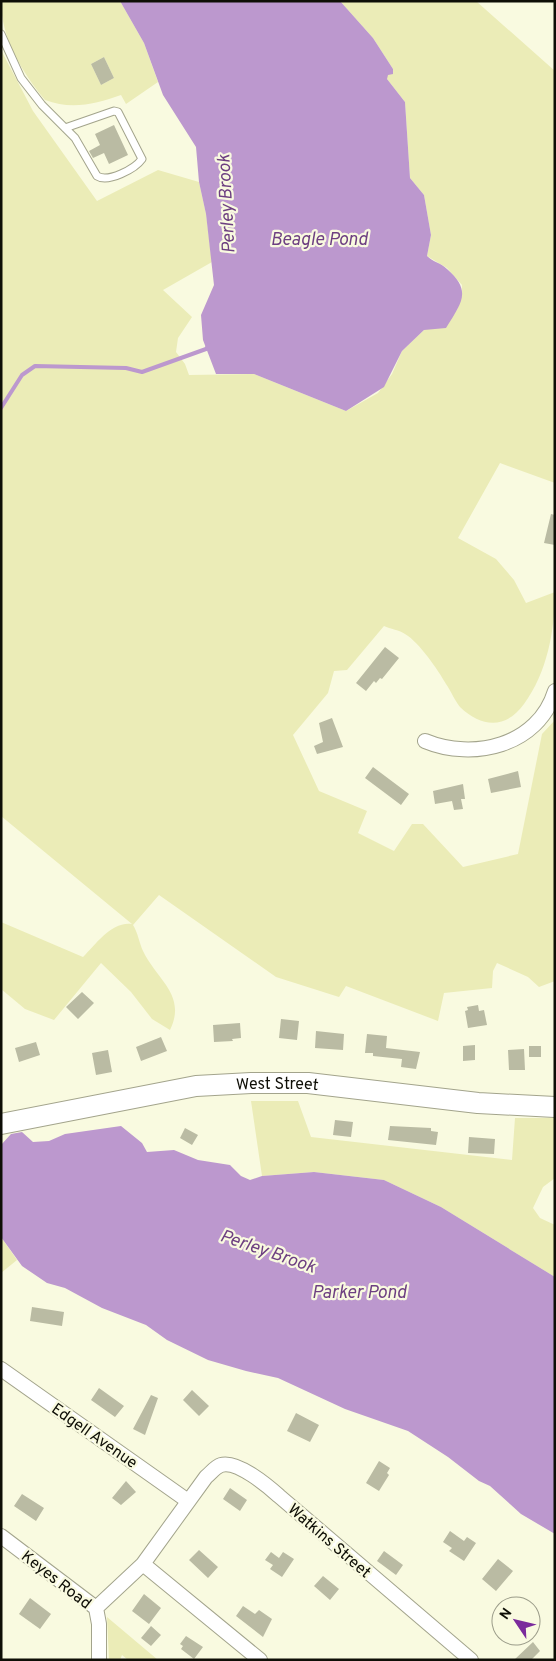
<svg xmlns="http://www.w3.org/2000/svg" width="556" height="1661" font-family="Overpass,sans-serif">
  <rect width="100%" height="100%" fill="#f9fae0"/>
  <!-- green -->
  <path fill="#ebecb7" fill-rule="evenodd" d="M1,1H120L144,43L158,82L126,104L121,95C96,104 71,110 45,100C22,72 1,38 1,1ZM104,57L114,78L101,85L91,64Z
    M340,1H476L555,71V483L500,463L458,538L496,559L514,580L526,603L555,592C555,630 547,673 524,704C506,729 482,728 460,707C455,701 451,691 446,684C438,670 419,642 405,634C400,630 390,629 384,626L347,670L334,671L328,693L293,735L319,791L367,811L358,833L394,851L412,824H423L463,867L518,854L542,734L555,720V981L539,987L528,977L497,963L493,971L492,988L444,993L438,1021L346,986L339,997L276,977L159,895L133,925C138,933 139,942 143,951C157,980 187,995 170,1030L152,1019L131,992L101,963L54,1020L25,1009L1,989V922L83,957C96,944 112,921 132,924L1,816V50L33,111L97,201L158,170L199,182L206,214L212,262L163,290L192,317L178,338L176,352L185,364L189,375L254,374L346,411L378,393L392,374L402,351L424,330L457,310L462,295V285L447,268L427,256L431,235L424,195L410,178L405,102L387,79V75L393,69L373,38Z
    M251,1101H298L311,1137L512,1160L515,1118H555V1178L543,1187L533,1208L540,1218L555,1225V1277L441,1207L384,1180L314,1172L262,1176Z
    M1,1237L17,1260L1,1273Z
    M107,1617L158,1660H128L122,1655L120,1660H109Z"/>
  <!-- water -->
  <path fill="#bc98ce" d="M120,1H340L373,38L393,69V74L388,75L387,79L405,102L410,178L424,195L431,235L427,256C433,262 441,263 447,269C472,291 462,302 446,328L424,330L402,351L384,387L346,411L254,374H216L203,340L201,315L214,285L206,214L199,182L196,147L163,95L144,43Z
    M121,1126L142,1143L147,1152L174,1150L198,1160L230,1165L241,1176L250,1180L262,1176L314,1172L384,1180L441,1207L555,1277V1534L521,1514L490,1486L479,1481L448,1457L408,1431L345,1409L278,1378L246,1371L208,1360L167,1340L146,1325L102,1308L65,1288L47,1283L22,1266L1,1237V1145L11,1134L22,1132L33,1142L49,1141L65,1134Z"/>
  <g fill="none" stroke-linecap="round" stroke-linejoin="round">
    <!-- stream -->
    <path stroke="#bc98ce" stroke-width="4" d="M1,408L22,375L35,366L126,368L142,372L206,349L209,345"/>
  </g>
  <!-- building -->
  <path fill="#babba3" d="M104,57L114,78L101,85L91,64Z
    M114,125L128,155L109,164L104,153L93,158L89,151L100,145L95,134Z
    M551,514L555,515V545L544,543Z
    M385,647L399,658L382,679L380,678L376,683L374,681L366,691L356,683Z
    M332,718L343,747L317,754L314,746L323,742L319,723Z
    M373,767L409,794L401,805L365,778Z
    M518,771L521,787L491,793L488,779Z
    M463,784L465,799H461L463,809L454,810L452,801L435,804L433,791Z
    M82,992L94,1003L78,1019L66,1007Z
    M478,1005L479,1011L484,1010L487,1025L468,1028L465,1011L468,1010L467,1007Z
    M281,1019L299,1021L297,1040L279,1038Z
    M240,1023L241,1038L232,1039L233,1041L214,1042L213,1025Z
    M316,1031L344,1034L343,1050L315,1048Z
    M367,1034L387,1036L386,1048L420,1052L416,1069L401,1067L402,1059L373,1056V1053H365Z
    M161,1037L167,1051L141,1061L136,1047Z
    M36,1042L40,1055L19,1062L15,1048Z
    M475,1045V1060L463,1061V1046Z
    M529,1046H541V1057H529Z
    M524,1049L525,1070H509L508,1050Z
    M108,1050L112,1072L96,1075L92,1053Z
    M335,1120L353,1122L351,1137L333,1135Z
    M390,1126L431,1128V1131L438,1132L436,1145L388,1140Z
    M185,1128L198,1135L192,1145L180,1138Z
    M469,1137L495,1139L494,1154L468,1153Z
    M32,1307L64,1312L62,1326L30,1321Z
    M99,1388L124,1406L115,1417L91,1400Z
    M192,1390L209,1406L199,1416L183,1400Z
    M151,1395L158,1398L145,1435L133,1429Z
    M296,1413L319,1425L310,1442L287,1431Z
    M379,1461L390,1468L387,1473L389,1475L379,1491L366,1483Z
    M126,1481L136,1492L121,1505L112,1498Z
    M230,1488L247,1500L240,1511L223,1499Z
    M22,1494L44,1508L36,1521L14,1506Z
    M450,1531L464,1541L467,1537L476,1543L464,1561L449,1551L452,1548L443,1542Z
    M199,1550L218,1567L208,1578L189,1560Z
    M384,1551L403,1565L396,1575L377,1561Z
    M271,1552L279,1558L283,1552L294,1559L282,1577L270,1569L273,1565L265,1560Z
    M498,1559L513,1571L496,1591L482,1579Z
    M323,1576L339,1589L330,1600L314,1586Z
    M144,1594L161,1608L149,1624L132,1611Z
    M30,1598L51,1614L40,1629L19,1614Z
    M243,1606L255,1614L259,1610L272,1619L263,1637L236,1616Z
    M151,1626L161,1635L151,1646L141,1638Z
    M186,1636L203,1647L194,1659L181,1649L183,1646L180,1644Z
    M533,1642L540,1651L531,1660H514Z"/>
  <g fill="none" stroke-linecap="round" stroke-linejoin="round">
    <!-- lane casing -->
    <g stroke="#a3a48c" stroke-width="9">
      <path id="lane" d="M1,34L21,78L42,105L75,138L97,176C108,183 135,169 142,159L118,112L114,111L65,128"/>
    </g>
    <!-- street casing -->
    <g stroke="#a3a48c" stroke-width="16">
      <path id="street" d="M425,741C473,761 538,746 555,691
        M1,1369L188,1501
        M1,1536L96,1608L99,1624V1660
        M143,1564L260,1660
        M96,1608L143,1564L206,1477C211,1473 215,1467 221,1465C237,1460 268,1486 279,1496L471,1660"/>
    </g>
    <!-- secondary casing -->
    <g stroke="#a3a48c" stroke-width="22">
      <g id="secondary">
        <path id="s1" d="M1,1124L196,1086L251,1083H308L478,1103L555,1107"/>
      </g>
    </g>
    <!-- lane -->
    <use href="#lane" stroke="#fff" stroke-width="7"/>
    <!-- street -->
    <use href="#street" stroke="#fff" stroke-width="14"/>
    <!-- secondary -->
    <use href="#secondary" stroke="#fff" stroke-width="20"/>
  </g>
  <g text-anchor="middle" stroke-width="4.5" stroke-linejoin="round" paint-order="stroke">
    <!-- street labels -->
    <g font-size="16" fill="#0e0e06" stroke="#f9fae0">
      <text dy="6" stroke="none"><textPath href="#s1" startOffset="280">West Street</textPath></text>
      <text transform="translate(95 1435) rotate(35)" y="6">Edgell Avenue</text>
      <text transform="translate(330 1540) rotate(41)" y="6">Watkins Street</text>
      <text transform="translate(57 1579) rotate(38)" y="6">Keyes Road</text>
    </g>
    <!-- water labels -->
    <g font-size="18" font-style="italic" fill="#6d3f81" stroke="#f9fae0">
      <text transform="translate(226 204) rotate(-93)" y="6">Perley Brook</text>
      <text x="319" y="245">Beagle Pond</text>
      <text transform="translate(268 1251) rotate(19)" y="6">Perley Brook</text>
      <text x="359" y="1298">Parker Pond</text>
    </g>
  </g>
  <!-- border -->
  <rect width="556" height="1661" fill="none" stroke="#0e0e06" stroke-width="5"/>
  <!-- north arrow -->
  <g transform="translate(516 1621) rotate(305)"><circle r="24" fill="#f9fae0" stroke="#9b9c89"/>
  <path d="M0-4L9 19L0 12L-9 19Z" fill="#7b2b9c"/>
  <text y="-8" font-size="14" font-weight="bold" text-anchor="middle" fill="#0e0e06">N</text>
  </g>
</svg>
